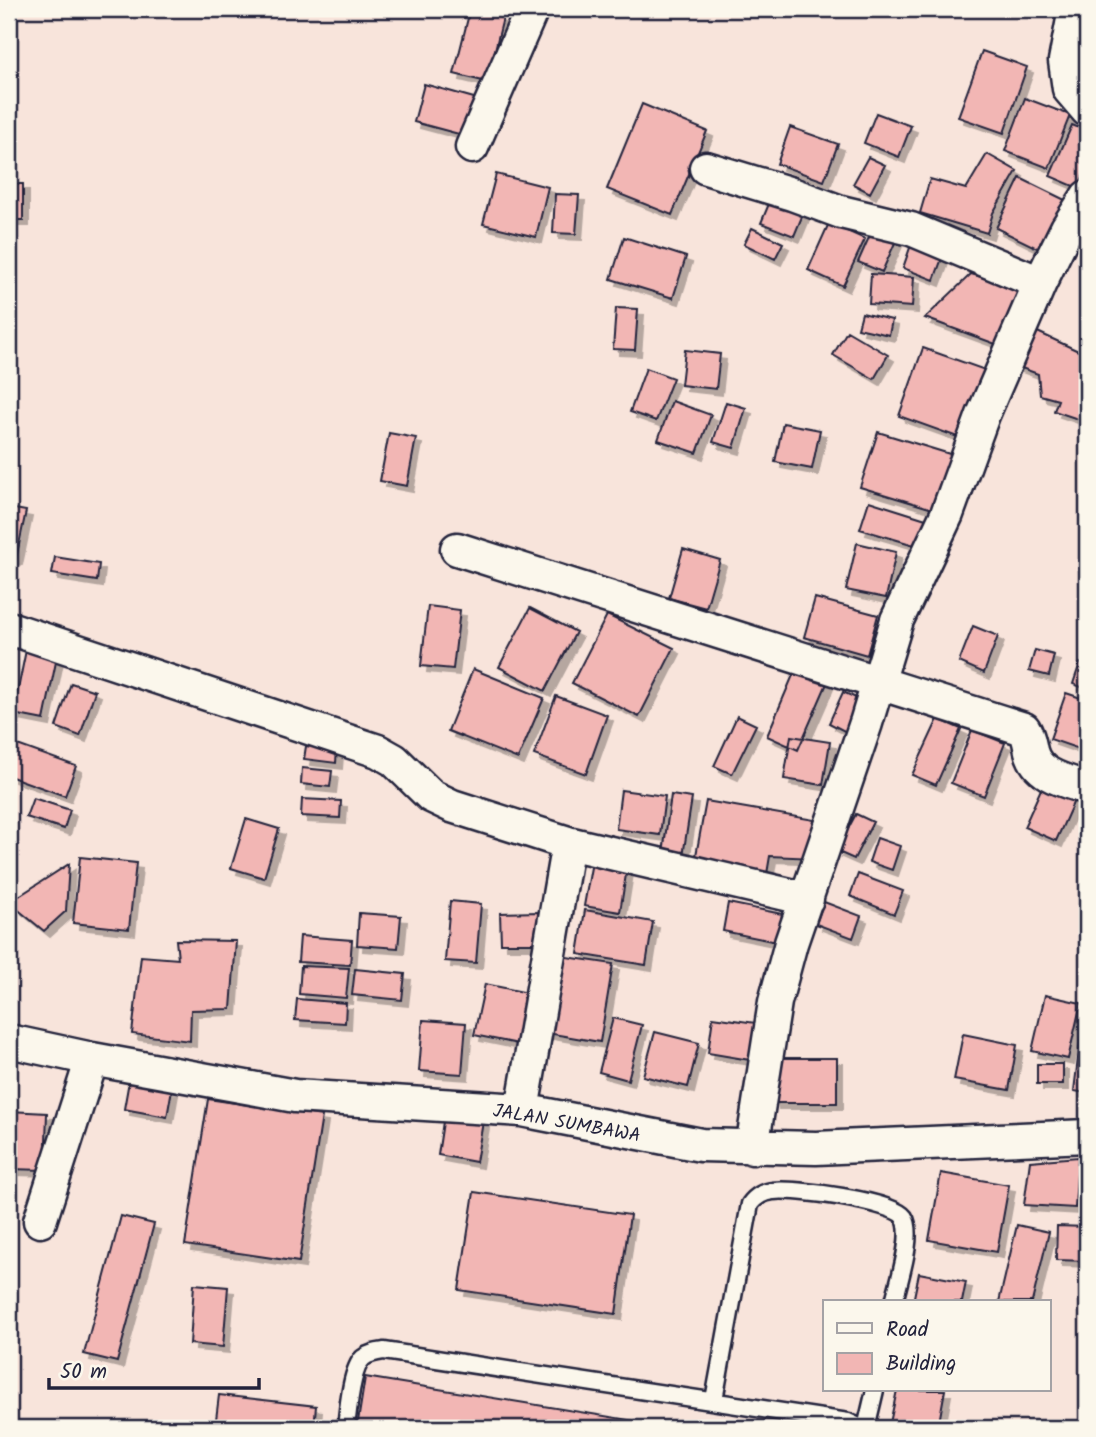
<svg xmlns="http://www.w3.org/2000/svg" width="1096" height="1437" font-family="Kalam,sans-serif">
  <defs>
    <filter id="shadow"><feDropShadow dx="6" dy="6" stdDeviation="0" flood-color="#0004"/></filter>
  </defs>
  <rect width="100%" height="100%" fill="#f8e4db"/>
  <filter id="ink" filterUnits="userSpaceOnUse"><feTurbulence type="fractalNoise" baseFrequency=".0143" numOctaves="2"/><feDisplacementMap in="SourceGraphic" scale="14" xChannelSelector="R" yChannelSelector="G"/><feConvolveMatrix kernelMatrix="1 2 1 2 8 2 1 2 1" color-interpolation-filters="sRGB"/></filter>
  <g filter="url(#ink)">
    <!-- building -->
    <path fill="#f2b6b4" stroke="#22223b" stroke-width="2" filter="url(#shadow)" d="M470,10L503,18L487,82L454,74Z
      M982,51L1027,67L1004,133L958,117Z
      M424,84L481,100L470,137L414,122Z
      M1025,98L1070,115L1049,168L1005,151Z
      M642,104L707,131L672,215L607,189Z
      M876,113L911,126L899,157L864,143Z
      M1072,125L1087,131V167L1078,188L1050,176Z
      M790,127L838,144L824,181L777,164Z
      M987,154L1017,171L993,213L987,233L920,213L930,179L966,189Z
      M868,157L885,165L870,193L853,184Z
      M496,174L548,187L536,237L483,224Z
      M1020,178L1065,200L1041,250L996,228Z
      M9,184H23V220H9Z
      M555,194L579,195L576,234L553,233Z
      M773,194L806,207L794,236L761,223Z
      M829,223L865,239L843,286L808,270Z
      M874,226L898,236L882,272L858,262Z
      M752,228L783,243L775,259L744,244Z
      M624,237L686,257L673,298L611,279Z
      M913,239L945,250L934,280L903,268Z
      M871,274L914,277L912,307L869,304Z
      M971,274L1023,289L1001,346L925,318Z
      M616,308L638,309L635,350L613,349Z
      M862,313L892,320L889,335L858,328Z
      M1031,329L1087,355V422L1054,411L1058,400L1040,395L1038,374L1013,365Z
      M847,331L888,355L874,379L833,355Z
      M923,348L988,371L963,439L899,416Z
      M685,350L720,354L716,389L681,385Z
      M646,368L673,378L656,421L630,412Z
      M672,401L711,415L697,453L658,440Z
      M726,402L746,408L734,448L713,442Z
      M783,423L820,430L812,469L775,462Z
      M878,432L953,455L936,510L860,487Z
      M389,433L416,438L407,486L380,481Z
      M869,501L929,520L921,547L860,529Z
      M9,508L26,511L16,559L9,558Z
      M857,543L896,552L886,598L846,590Z
      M683,549L720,560L706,608L669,598Z
      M55,557L99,564L97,581L52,574Z
      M815,598L878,615L867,655L804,637Z
      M428,606L460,610L453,669L421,666Z
      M530,608L576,632L545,691L499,667Z
      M607,615L674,648L639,717L572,683Z
      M973,626L998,636L984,673L959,662Z
      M26,650L57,657L44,720L13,714Z
      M1035,650L1054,655L1049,676L1029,671Z
      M1080,663L1087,666V689L1073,684Z
      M796,668L828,681L798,750L767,736Z
      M473,669L544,698L518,759L448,731Z
      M71,683L95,691L80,736L56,727Z
      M843,692L867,703L852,735L829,723Z
      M1066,693L1087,700V735L1082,750L1050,739Z
      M556,696L607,715L586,774L534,755Z
      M737,716L756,725L732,774L714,766Z
      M938,719L961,729L936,785L912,775Z
      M972,730L1005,743L984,796L951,783Z
      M791,736L830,742L823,785L784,779Z
      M9,742L76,766L65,796L9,776Z
      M306,746L337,750L336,763L304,759Z
      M302,768L332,771L330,787L301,784Z
      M1045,780L1077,794L1056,841L1024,827Z
      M621,790L665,796L660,835L616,829Z
      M671,795L692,798L683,856L663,853Z
      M33,798L70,810L64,829L26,817Z
      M302,799L341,801L340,818L301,816Z
      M706,801L820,821L815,858L770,856L767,874L695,861Z
      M856,814L873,822L854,859L836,851Z
      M246,819L279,829L264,878L231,868Z
      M877,838L900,846L892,870L869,862Z
      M593,856L628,862L620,912L584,906Z
      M80,857L136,863L129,929L73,923Z
      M69,864L66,911L44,931L16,908V898Z
      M858,874L903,891L894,914L850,896Z
      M450,901L481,904L476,963L445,961Z
      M824,902L861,916L853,938L816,924Z
      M728,903L782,914L777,942L723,931Z
      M585,910L653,922L646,965L578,954Z
      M539,912V943H501L500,913Z
      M359,913L401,916L398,948L357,945Z
      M300,936L352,940L350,965L298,962Z
      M176,940L236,941L231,1009L191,1010L190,1041L132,1034L141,956L178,959Z
      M560,956L613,964L600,1042L547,1033Z
      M301,966L349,968L346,998L299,994Z
      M355,969L405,974L402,1000L352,995Z
      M485,984L538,995L528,1046L474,1035Z
      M1045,995L1081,1003L1068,1059L1032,1051Z
      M297,999L346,1003L345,1023L295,1020Z
      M1084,1010H1087V1093L1074,1091Z
      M713,1017L756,1023L750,1060L708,1053Z
      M613,1018L642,1025L628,1080L599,1072Z
      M423,1020L466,1023L462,1074L419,1071Z
      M655,1032L699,1043L688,1087L643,1076Z
      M963,1034L1017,1045L1009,1090L954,1080Z
      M773,1058H837V1103H773Z
      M1037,1064H1063V1084H1037Z
      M129,1081L172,1089L167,1117L124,1109Z
      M208,1099L322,1116L299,1262L185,1245Z
      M9,1111L47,1113L45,1170L9,1169Z
      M444,1115L483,1122L476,1162L438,1155Z
      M1078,1157L1075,1208L1024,1205L1030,1161Z
      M941,1173L1009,1185L997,1252L929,1240Z
      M474,1192L630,1215L616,1314L459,1290Z
      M121,1216L154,1224L117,1362L84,1354Z
      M1017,1225L1049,1232L1032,1302H999Z
      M1057,1226L1087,1227V1261L1056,1260Z
      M919,1273L966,1282L962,1302H913Z
      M194,1284L228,1287L223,1347L190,1344Z
      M365,1377L635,1421L634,1428H357Z
      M897,1390H945L938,1428H889Z
      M219,1395L316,1406L314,1428H215Z"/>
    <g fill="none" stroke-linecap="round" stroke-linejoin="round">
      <!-- service casing -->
      <g stroke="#22223b" stroke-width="21">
        <path id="service" d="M714,1400L750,1204C756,1196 763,1192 773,1191C793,1188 893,1201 904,1217C915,1234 898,1283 894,1302
          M346,1428C348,1411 351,1369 363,1358C369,1353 377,1352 384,1351L848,1422L861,1428
          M866,1428L875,1390"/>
      </g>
      <!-- minor casing -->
      <g stroke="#22223b" stroke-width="37">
        <path id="minor" d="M1075,9L1065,61L1069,89L1087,110
          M472,147L532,9
          M706,168L792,194L841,212L911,229L1040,283
          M457,549L1024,729C1029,737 1029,742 1031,751C1037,776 1066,781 1087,788
          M9,628L378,751L394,760L431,796L452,806L568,843L807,899
          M9,1041L92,1059L295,1096L522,1110L701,1145L816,1148L1087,1136
          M522,1110L568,843
          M752,1148L775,1002L791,943L866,723L897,620L947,514L983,415L1040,283L1067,228L1087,197
          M40,1221L92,1059"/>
      </g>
      <!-- service -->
      <use href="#service" stroke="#fbf7ec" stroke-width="16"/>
      <!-- minor -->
      <use href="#minor" stroke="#fbf7ec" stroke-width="32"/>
    </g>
  </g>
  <g text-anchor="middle" stroke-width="7" stroke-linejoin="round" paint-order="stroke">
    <!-- street labels -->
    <g font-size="19" fill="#22223b" stroke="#fbf7ec">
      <text transform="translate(567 1122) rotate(10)" y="7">JALAN SUMBAWA</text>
    </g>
  </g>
  <!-- margin -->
  <rect width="1096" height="1437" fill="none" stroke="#fbf7ec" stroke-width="35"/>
  <rect x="18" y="18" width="1061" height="1402" fill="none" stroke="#22223b" stroke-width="2.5" filter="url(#ink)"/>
  <!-- legend -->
  <rect x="823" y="1300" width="228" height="91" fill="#fbf7ec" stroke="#a4a2a5" stroke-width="2"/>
  <rect x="837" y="1323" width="35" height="10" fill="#fbf7ec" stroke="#a4a2a5" stroke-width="2"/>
  <text x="886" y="1336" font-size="21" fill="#22223b">Road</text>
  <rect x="837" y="1353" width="35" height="21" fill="#f2b6b4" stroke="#a4a2a5" stroke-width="2"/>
  <text x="886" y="1370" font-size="21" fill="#22223b">Building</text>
  <!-- scale -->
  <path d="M49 1378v10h210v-10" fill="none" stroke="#22223b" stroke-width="3.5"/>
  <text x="60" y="1378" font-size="21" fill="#22223b" stroke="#fbf7ec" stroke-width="5" paint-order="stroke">50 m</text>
</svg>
